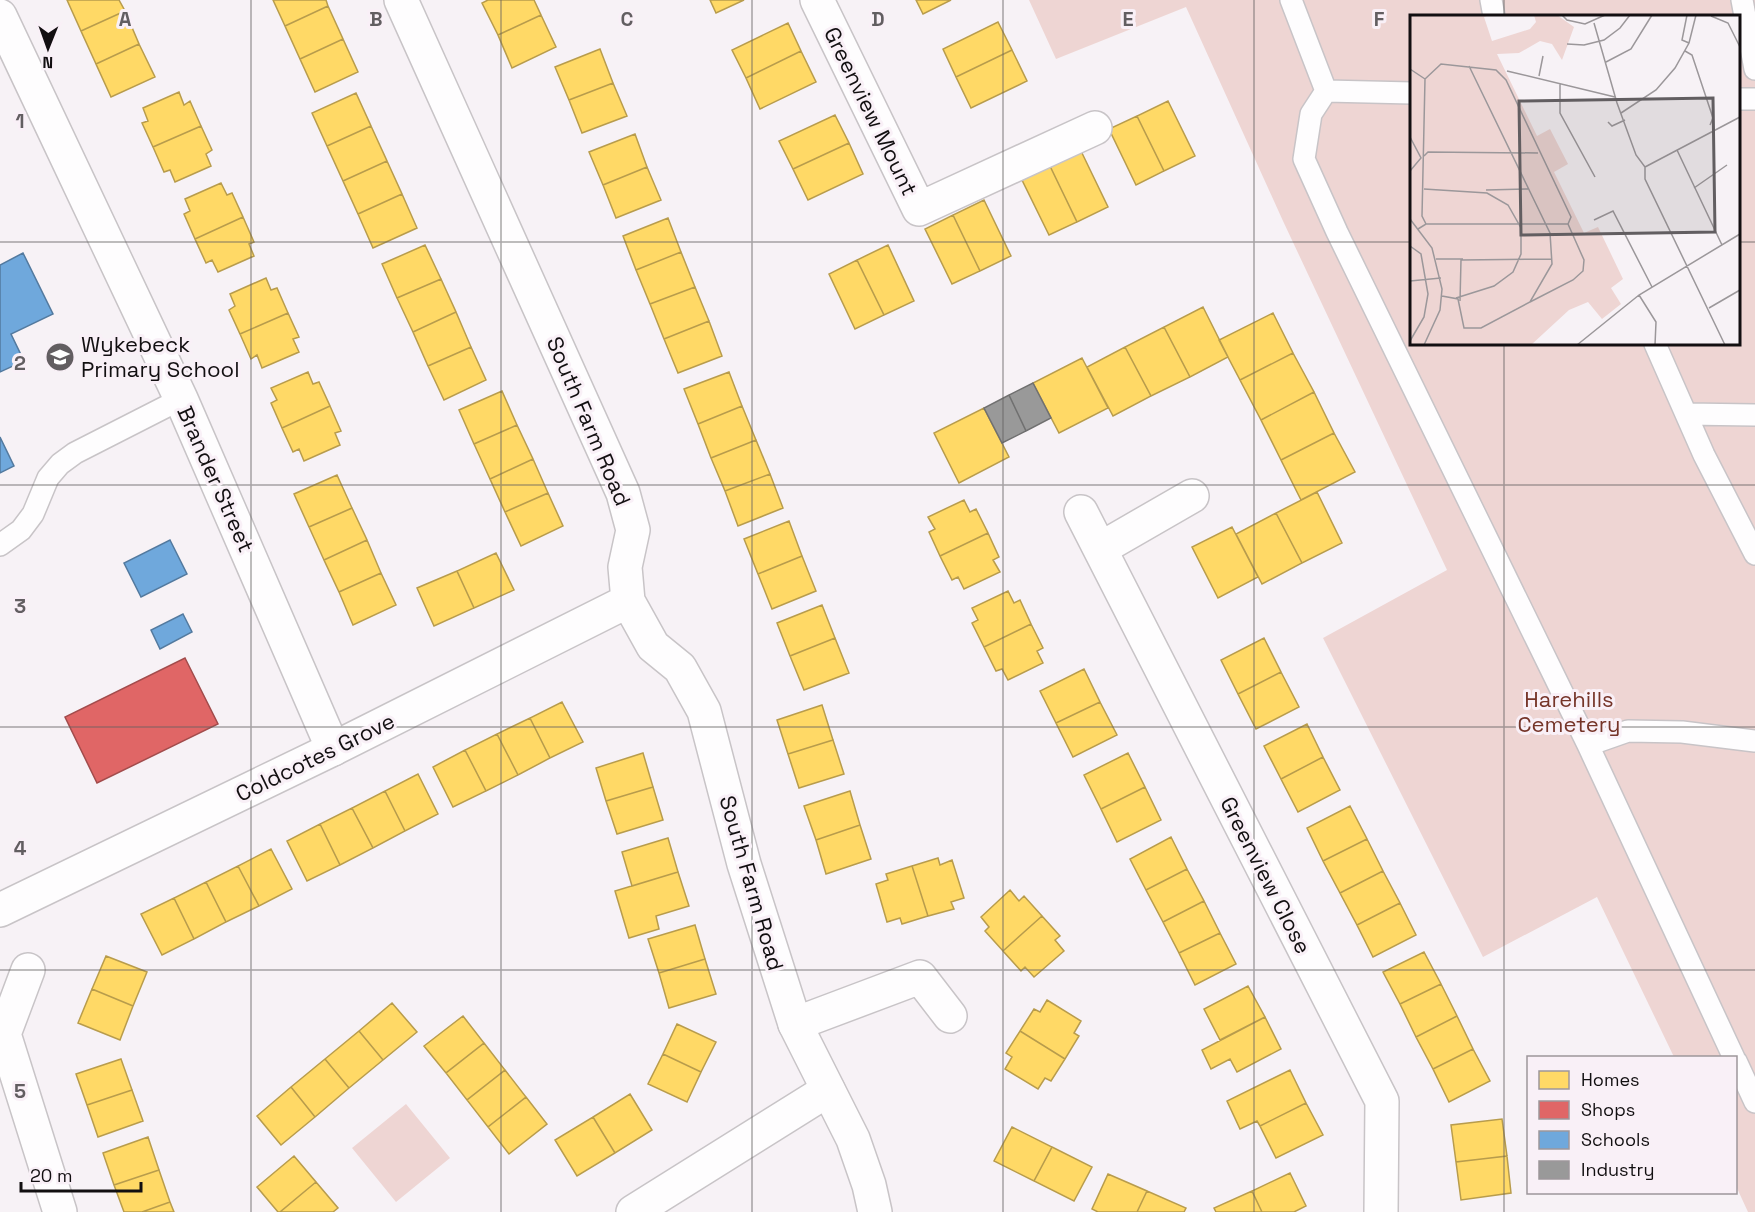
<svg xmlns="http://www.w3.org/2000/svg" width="1755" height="1212" font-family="'Space Grotesk',sans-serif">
  <rect width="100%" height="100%" fill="#f7f2f6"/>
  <!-- green -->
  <path fill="#eed5d3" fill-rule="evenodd" d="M1029,0H1755V1212H1748L1736,1186V1058L1674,1057L1597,897L1483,957L1323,638L1447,570L1283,221L1186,7L1056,59ZM1412,16H1738V344H1412Z
    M406,1104L450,1158L396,1202L352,1148Z"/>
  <!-- homes -->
  <path fill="#ffd966" stroke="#b89c4c" stroke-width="1.5" d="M67,0H119L125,11L81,31Z
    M273,0H326L328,6L285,26Z
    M488,0H534L541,15L498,35L482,3Z
    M710,0H744L716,13Z
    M916,0H951L923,14Z
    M328,6L343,39L300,59L285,26Z
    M125,11L139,44L96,64L81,31Z
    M541,15L556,47L512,68L498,35Z
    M998,22L1012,50L956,77L943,49Z
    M788,23L801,51L746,78L732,50Z
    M343,39L358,72L315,92L300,59Z
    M139,44L155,77L111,97L96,64Z
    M600,49L613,83L569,100L555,67Z
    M1012,50L1027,81L971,108L956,77Z
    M801,51L816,82L760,109L746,78Z
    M613,83L627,116L582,133L569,100Z
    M179,92L184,105L190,101L201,126L153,147L142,123L148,121L143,108Z
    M356,93L371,126L327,146L312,113Z
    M1168,101L1195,156L1164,171L1137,116Z
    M835,115L849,143L793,169L779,141Z
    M1137,116L1164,171L1136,185L1109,129Z
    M201,126L212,150L206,154L211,166L175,182L170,170L164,172L153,147Z
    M371,126L387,161L343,181L327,146Z
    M635,134L647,167L603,185L589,152Z
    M849,143L863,174L808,200L793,169Z
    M1081,151L1108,207L1077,222L1050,166Z
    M387,161L402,194L358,214L343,181Z
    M1050,166L1077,222L1049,235L1022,180Z
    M647,167L661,200L616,218L603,185Z
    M221,183L227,195L232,193L243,217L195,239L184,214L190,211L185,199Z
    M402,194L417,228L373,248L358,214Z
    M984,200L1011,256L980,271L953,215Z
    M953,215L980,271L952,284L925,229Z
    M243,217L254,242L249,244L254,256L218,272L212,260L206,263L195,239Z
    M668,218L681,252L636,270L623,236Z
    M425,245L441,279L397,298L382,264Z
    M888,245L914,301L884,315L857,260Z
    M681,252L695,287L650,304L636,270Z
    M857,260L884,315L855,329L829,274Z
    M266,278L271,290L277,288L288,313L240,334L229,310L235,306L230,294Z
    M441,279L456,312L413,332L397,298Z
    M695,287L709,321L664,339L650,304Z
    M1203,307L1228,357L1190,377L1164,327Z
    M456,312L471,347L428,366L413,332Z
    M288,313L299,337L293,339L299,352L262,368L257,355L251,359L240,334Z
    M1273,313L1293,353L1240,380L1219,340Z
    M709,321L722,356L678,373L664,339Z
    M1164,327L1190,377L1151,396L1125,347Z
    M471,347L486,380L444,400L428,366Z
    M1125,347L1151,396L1113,416L1087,367Z
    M1293,353L1314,392L1261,420L1240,380Z
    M1082,358L1108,408L1059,433L1033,383Z
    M308,372L313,384L319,382L330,406L282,428L271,403L277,400L271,388Z
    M729,372L742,406L698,424L684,389Z
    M502,391L517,425L474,444L459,410Z
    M1314,392L1334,433L1281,460L1261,420Z
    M330,406L341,431L335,433L340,445L304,461L299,449L293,452L282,428Z
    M742,406L756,440L711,458L698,424Z
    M984,408L1009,457L959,483L934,433Z
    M517,425L533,459L490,479L474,444Z
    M1334,433L1355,472L1301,500L1281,460Z
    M756,440L770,474L725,491L711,458Z
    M533,459L548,493L505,512L490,479Z
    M770,474L783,508L738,526L725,491Z
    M337,475L352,508L309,527L294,494Z
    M1317,492L1342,543L1302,563L1276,513Z
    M548,493L563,526L521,546L505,512Z
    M964,500L970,512L976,509L988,533L940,556L929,532L935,529L928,517Z
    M352,508L367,540L324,560L309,527Z
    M1276,513L1302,563L1262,584L1236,534Z
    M789,521L802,556L758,574L744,539Z
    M1232,527L1258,577L1218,598L1192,547Z
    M988,533L999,557L993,560L1000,572L964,589L958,577L952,580L940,556Z
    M367,540L381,573L339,592L324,560Z
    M496,553L514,590L474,608L457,571Z
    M802,556L816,591L772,609L758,574Z
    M457,571L474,608L434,626L417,588Z
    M381,573L396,605L353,625L339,592Z
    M1008,591L1014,603L1020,600L1031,624L984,647L972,623L978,620L972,608Z
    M822,605L835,638L790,656L777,623Z
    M1031,624L1043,648L1037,651L1043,663L1008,680L1002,669L996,671L984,647Z
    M835,638L849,673L804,690L790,656Z
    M1264,638L1281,672L1238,694L1221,660Z
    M1084,669L1100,702L1056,723L1040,691Z
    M1281,672L1299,707L1256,729L1238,694Z
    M562,702L583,742L550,758L530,718Z
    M1100,702L1117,735L1073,757L1056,723Z
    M822,705L833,740L788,754L777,720Z
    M530,718L550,758L518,775L497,734Z
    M1307,724L1323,757L1281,779L1264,746Z
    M497,734L518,775L486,791L465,750Z
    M833,740L844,774L799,788L788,754Z
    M465,750L486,791L453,807L433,767Z
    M643,753L653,787L606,801L596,768Z
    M1128,753L1145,787L1101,809L1084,775Z
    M1323,757L1340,790L1298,812L1281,779Z
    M418,774L438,814L405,831L385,791Z
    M653,787L663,820L617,834L606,801Z
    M1145,787L1161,820L1117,842L1101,809Z
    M385,791L405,831L373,848L352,808Z
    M850,791L860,825L816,840L804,806Z
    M1350,806L1367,839L1323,861L1307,828Z
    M352,808L373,848L340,865L320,824Z
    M320,824L340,865L307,881L287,841Z
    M860,825L871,859L826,874L816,840Z
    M1171,837L1187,869L1146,890L1130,859Z
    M668,838L678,872L632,886L622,852Z
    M1367,839L1383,871L1340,893L1323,861Z
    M271,849L292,889L259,906L238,866Z
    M938,858L940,865L952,860L964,898L951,902L954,909L928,916L912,866Z
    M238,866L259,906L226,922L206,882Z
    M912,866L928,916L902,924L900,918L887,922L876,884L888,880L886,874Z
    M1187,869L1204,901L1163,922L1146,890Z
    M1383,871L1400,903L1357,925L1340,893Z
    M678,872L689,906L656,916L659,929L629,938L615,891Z
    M206,882L226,922L194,939L174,898Z
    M1010,890L1019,901L1024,896L1042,916L1003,951L985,931L989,927L981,917Z
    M174,898L194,939L162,955L141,914Z
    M1204,901L1220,933L1179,953L1163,922Z
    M1400,903L1416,935L1373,957L1357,925Z
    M1042,916L1060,936L1055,940L1064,951L1034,977L1025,967L1021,971L1003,951Z
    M695,925L705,959L659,973L648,939Z
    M1220,933L1236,964L1195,985L1179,953Z
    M1424,952L1441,984L1400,1004L1383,972Z
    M106,956L147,972L133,1006L92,989Z
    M705,959L716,994L669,1008L659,973Z
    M1441,984L1457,1016L1416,1037L1400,1004Z
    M1248,986L1265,1017L1220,1040L1204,1009Z
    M92,989L133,1006L120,1040L78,1023Z
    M1047,1000L1081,1021L1074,1033L1079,1036L1065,1059L1020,1031L1034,1009L1040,1012Z
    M392,1003L417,1032L383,1060L359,1031Z
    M463,1016L484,1043L446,1073L424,1046Z
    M1457,1016L1473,1049L1433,1069L1416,1037Z
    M1265,1017L1281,1049L1237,1072L1230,1059L1211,1069L1202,1050Z
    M677,1024L716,1042L701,1072L663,1054Z
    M359,1031L383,1060L349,1088L325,1059Z
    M1020,1031L1065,1059L1051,1081L1045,1078L1038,1089L1005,1069L1012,1057L1006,1053Z
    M484,1043L505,1070L467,1100L446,1073Z
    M1473,1049L1490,1081L1449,1102L1433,1069Z
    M663,1054L701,1072L687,1102L648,1084Z
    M121,1059L132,1090L87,1105L76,1074Z
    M325,1059L349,1088L315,1117L291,1087Z
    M505,1070L526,1097L488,1127L467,1100Z
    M1290,1070L1306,1103L1260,1126L1257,1121L1240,1129L1227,1101Z
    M291,1087L315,1117L281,1145L257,1116Z
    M132,1090L143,1121L98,1137L87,1105Z
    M630,1094L652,1130L615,1153L593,1117Z
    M526,1097L547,1124L509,1154L488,1127Z
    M1306,1103L1323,1135L1276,1158L1260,1126Z
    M593,1117L615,1153L577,1176L555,1140Z
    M1502,1119L1507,1156L1456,1162L1451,1125Z
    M1012,1127L1052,1147L1034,1181L994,1161Z
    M148,1137L159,1170L114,1185L103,1153Z
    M1052,1147L1092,1167L1074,1201L1034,1181Z
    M294,1156L316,1182L280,1212H278L257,1187Z
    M1507,1156L1511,1193L1461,1200L1456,1162Z
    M159,1170L170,1202L142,1212H124L114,1185Z
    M1290,1173L1306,1206L1294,1212H1262L1252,1191Z
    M1108,1174L1147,1191L1137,1212H1098L1092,1209Z
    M316,1182L338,1208L333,1212H280Z
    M1147,1191L1186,1208L1184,1212H1137Z
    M1252,1191L1262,1212H1216L1214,1208Z
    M170,1202L174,1212H142Z"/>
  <!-- shops -->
  <path fill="#e06666" stroke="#a24c4c" stroke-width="1.5" d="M185,658L218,724L97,783L65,717Z"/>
  <!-- schools -->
  <path fill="#6fa8dc" stroke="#537a9f" stroke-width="1.5" d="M23,253L53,314L11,334L24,361L0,372V265Z
    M0,437L14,466L0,473Z
    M170,540L187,574L141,597L124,563Z
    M183,614L192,632L160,649L151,630Z"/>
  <!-- industry -->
  <path fill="#999" stroke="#707070" stroke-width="1.5" d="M1033,383L1051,418L1026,431L1009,395Z
    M1009,395L1026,431L1002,443L984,408Z"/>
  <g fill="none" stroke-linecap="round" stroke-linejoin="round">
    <!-- service casing -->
    <g stroke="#c8c4c7" stroke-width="24">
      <path id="service" d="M1291,0L1326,91L1311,114L1304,159L1337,232L1588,745L1734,1058
        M1491,0L1494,16
        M1742,0L1755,69
        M1326,91L1412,93
        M1738,99H1755
        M1655,344L1704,455L1755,554
        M1686,414L1755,415
        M0,545L21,530L33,514L48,478L60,464L75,453L181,399
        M1588,745L1628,731L1682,732L1755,741
        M1736,1061L1755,1102"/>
    </g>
    <!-- minor casing -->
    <g stroke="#c8c4c7" stroke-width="36">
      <path id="minor" d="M817,0L919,209L1095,128
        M0,16L181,399L333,749
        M1081,512L1382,1101L1381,1212
        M1100,549L1192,496
        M28,970L4,1034L60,1212
        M795,1024L920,977L950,1016
        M633,1212L828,1090"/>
    </g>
    <!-- tertiary casing -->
    <g stroke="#c8c4c7" stroke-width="36">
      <path id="tertiary" d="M401,0L623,493L633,530L625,567L628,601L653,646L680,668L704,711L744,864L795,1024L853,1139L869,1185L875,1212
        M0,910L333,749L628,601"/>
    </g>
    <!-- service -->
    <use href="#service" stroke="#fefdfe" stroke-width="21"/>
    <!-- minor -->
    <use href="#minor" stroke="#fefdfe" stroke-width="33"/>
    <!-- tertiary -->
    <use href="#tertiary" stroke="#fefdfe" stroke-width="33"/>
  </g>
  <!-- grid -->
  <path fill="none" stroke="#625e61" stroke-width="1.5" stroke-opacity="0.55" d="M251,0V1212M501,0V1212M752,0V1212M1003,0V1212M1254,0V1212M1504,0V16M0,242H1412M1738,242H1755M1504,344V1212M0,485H1755M0,727H1755M0,970H1755"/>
  <!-- icons -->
  <defs>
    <g id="school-disc" transform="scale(1.5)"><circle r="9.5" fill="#625e61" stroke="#f9f0f7"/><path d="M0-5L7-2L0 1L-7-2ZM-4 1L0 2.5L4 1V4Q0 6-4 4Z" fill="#fff"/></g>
  </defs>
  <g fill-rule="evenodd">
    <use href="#school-disc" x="60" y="357"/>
  </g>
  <g text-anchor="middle" stroke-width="6" stroke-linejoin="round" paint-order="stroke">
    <!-- street labels -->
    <g font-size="22" fill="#120f11" stroke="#f9f0f7">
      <text transform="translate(871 111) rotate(64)" y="8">Greenview Mount</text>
      <text transform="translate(589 421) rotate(67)" y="8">South Farm Road</text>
      <text transform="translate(216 479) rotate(66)" y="8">Brander Street</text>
      <text transform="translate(315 757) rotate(-26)" y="8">Coldcotes Grove</text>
      <text transform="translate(1266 875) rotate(63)" y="8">Greenview Close</text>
      <text transform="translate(752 883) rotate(74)" y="8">South Farm Road</text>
    </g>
    <!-- poi labels -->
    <g font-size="22" fill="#120f11" stroke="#f9f0f7" text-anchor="start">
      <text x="81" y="352">Wykebeck<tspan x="81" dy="25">Primary School</tspan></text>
    </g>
    <!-- park labels -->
    <g font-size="22" fill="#753428" stroke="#f9f0f7">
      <text x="1569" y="707">Harehills<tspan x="1569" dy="25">Cemetery</tspan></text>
    </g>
  </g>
  <!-- overview -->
  <g transform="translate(1410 15)">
    <rect width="330" height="330" fill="#f7f2f6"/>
    <path d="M0,0H79L74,2L82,26L120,14L126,7L124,0H147L164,12L152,45L142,29L130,26L109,38L87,39L127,121L140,114L158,149L144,157L174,218L188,212L213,264L201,273L211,289L192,304L178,287L159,295L121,330H0Z" fill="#eed5d3"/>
    <path fill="none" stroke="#9b979a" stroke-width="1.5" d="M152,0L157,5L175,9L195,0M277,0L272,25L279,28M301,1L318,8L330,32M184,8L207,88L226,140L235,152V164L315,330M157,29L174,30L194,25L210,13L220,0M275,36L282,40L303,103L300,110M196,47L221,34L242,0M0,54L15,64M97,56L205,82M129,61L133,41M150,69V98L185,162M211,98L246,75L265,53L279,28L286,0M198,107L202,111L215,105M0,122L11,143L0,156M267,135L312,230M14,141L18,137L128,138M235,152L330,102M284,173L317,150M14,174L77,178L98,190L111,213V239L103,257L84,271L46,283M76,175L118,174M0,204L22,233L32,274L30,295L14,330M184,205L203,196L242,272M16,209L12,201L15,64L31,49L86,55L96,65L161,202L158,209L174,245L173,256L163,265L120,287M8,214L16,209H158M0,231L11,239L18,279L14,302L0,326M26,244H53M0,266L31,263M229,280L246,307L245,330M32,281L48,284L54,313H71L120,287L142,249L140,218L59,51M50,286L51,245L142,244M299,293L330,275M167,330L229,280L330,219"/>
    <path fill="#625e61" fill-opacity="0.15" stroke="#625e61" stroke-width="3" d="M303,83L305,217L111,220L109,86Z"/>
    <rect width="330" height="330" fill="none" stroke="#120f11" stroke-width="3"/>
  </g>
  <g font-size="20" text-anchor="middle" font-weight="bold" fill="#625e61" stroke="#f9f0f7" stroke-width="6" stroke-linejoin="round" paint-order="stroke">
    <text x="125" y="26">A</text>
    <text x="376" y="26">B</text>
    <text x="627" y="26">C</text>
    <text x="878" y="26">D</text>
    <text x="1128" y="26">E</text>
    <text x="1379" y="26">F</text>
    <text x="20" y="128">1</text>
    <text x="20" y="370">2</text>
    <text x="20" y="613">3</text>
    <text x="20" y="855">4</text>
    <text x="20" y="1098">5</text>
  </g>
  <!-- legend -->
  <rect x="1527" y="1056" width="210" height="138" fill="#f9f0f7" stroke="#9d969b" stroke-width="1.5"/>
  <rect x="1539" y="1071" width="30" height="18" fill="#ffd966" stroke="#9d969b" stroke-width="1.5"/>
  <text x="1581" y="1086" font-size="18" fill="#120f11">Homes</text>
  <rect x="1539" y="1101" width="30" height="18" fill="#e06666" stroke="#9d969b" stroke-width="1.5"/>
  <text x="1581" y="1116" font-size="18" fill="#120f11">Shops</text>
  <rect x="1539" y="1131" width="30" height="18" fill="#6fa8dc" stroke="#9d969b" stroke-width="1.5"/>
  <text x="1581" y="1146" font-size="18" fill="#120f11">Schools</text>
  <rect x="1539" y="1161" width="30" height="18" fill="#999999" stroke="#9d969b" stroke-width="1.5"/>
  <text x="1581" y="1176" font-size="18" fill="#120f11">Industry</text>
  <!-- north arrow -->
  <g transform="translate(48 48) rotate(181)" stroke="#f9f0f7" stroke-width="4.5" paint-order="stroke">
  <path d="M0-4.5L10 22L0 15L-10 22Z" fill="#120f11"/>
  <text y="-9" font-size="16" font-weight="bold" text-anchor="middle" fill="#120f11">N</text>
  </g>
  <!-- scale -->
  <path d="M21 1182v9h120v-9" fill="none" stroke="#120f11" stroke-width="3"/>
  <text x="30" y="1182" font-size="18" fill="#120f11" stroke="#f9f0f7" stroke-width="4.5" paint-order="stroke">20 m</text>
</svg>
